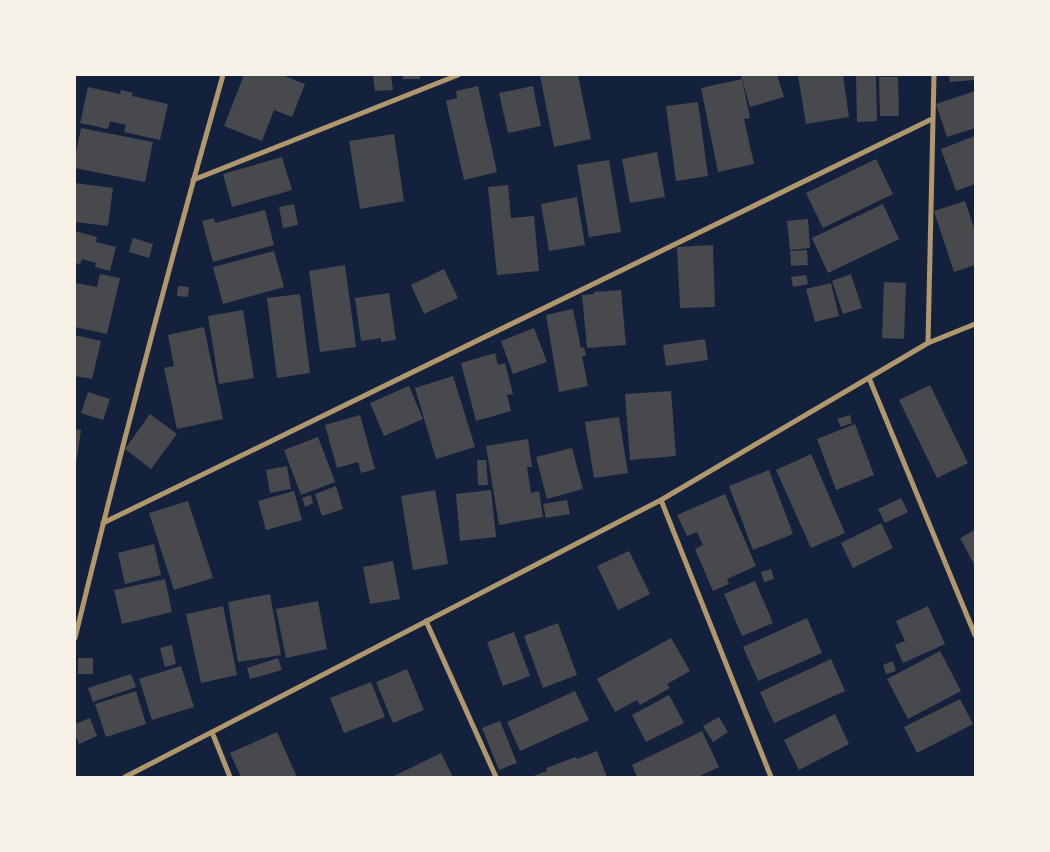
<svg xmlns="http://www.w3.org/2000/svg" width="1050" height="852" font-family="Montserrat,sans-serif">
  <rect width="100%" height="100%" fill="#14213d"/>
  <!-- building -->
  <path fill="#48494c" d="M244,75H282L305,84L292,117L274,110L262,141L224,126Z
    M373,75H391L393,90L375,91Z
    M403,75H420V79H403Z
    M540,75H578L591,139L554,147Z
    M741,75H777L784,97L750,107Z
    M798,75H843L849,117L806,124Z
    M856,75H876L877,121L857,122Z
    M949,75H974V80L950,82Z
    M879,77H898L899,116H880Z
    M742,79L750,118L744,119L754,164L718,172L701,88Z
    M478,86L497,172L464,180L446,101L457,98L456,91Z
    M533,86L541,126L508,133L499,93Z
    M88,87L120,94L121,90L133,93L132,96L168,104L160,140L124,132L126,125L110,121L108,129L80,123Z
    M975,91V128L947,137L936,104Z
    M698,102L708,176L676,181L666,106Z
    M81,128L153,142L145,182L75,168V157Z
    M394,134L404,201L360,209L349,141Z
    M975,136V184L956,191L941,149Z
    M657,152L665,197L630,203L622,159Z
    M282,157L292,190L232,207L223,174Z
    M876,159L893,194L823,228L806,193Z
    M609,160L621,232L589,237L577,165Z
    M75,183L113,188L108,226L75,222Z
    M508,185L511,218L534,216L539,271L497,275L488,187Z
    M577,197L585,245L549,251L541,204Z
    M965,201L975,231V265L954,272L934,211Z
    M294,204L298,225L283,228L279,207Z
    M883,204L899,239L828,273L812,238Z
    M265,210L274,245L213,262L202,221L214,218L215,223Z
    M808,219L810,248L790,250L787,221Z
    M75,231L97,237L96,242L116,247L110,271L95,267L96,263L82,259L80,264L75,263Z
    M133,238L153,244L149,258L129,252Z
    M713,245L715,307L680,308L677,247Z
    M807,250L808,265L791,266L790,251Z
    M274,251L284,287L223,304L213,267Z
    M345,265L356,347L320,352L309,271Z
    M444,269L458,298L424,314L411,285Z
    M100,274L120,278L107,334L75,327L76,283L97,287Z
    M851,274L862,308L843,314L832,281Z
    M806,275L808,284L793,287L791,277Z
    M884,282L906,283L904,339L882,338Z
    M831,283L839,316L815,322L806,289Z
    M178,286L189,287L188,297L177,296Z
    M621,290L626,345L587,348L582,295L594,294V292Z
    M389,293L396,340L381,342V338L361,341L355,298Z
    M300,294L310,373L277,378L267,298Z
    M573,309L581,348L584,347L586,356H582L588,386L559,392L546,315Z
    M243,310L254,378L219,384L208,316Z
    M204,327L223,419L177,429L164,368L174,366L168,335Z
    M534,328L547,362L513,374L501,341Z
    M75,335L101,341L92,379L75,376Z
    M705,339L708,360L666,366L663,345Z
    M495,353L498,365L505,363L513,394L507,395L511,411L476,421L461,363Z
    M453,376L475,447L436,459L415,388Z
    M930,385L968,463L937,478L899,400Z
    M409,386L423,419L384,436L370,403Z
    M671,391L676,456L630,460L625,394Z
    M88,392L110,399L103,420L81,413Z
    M150,414L177,434L151,469L125,449Z
    M360,415L375,469L361,473L358,462L337,468L325,425Z
    M850,415L852,423L841,427L837,419Z
    M619,417L628,473L594,478L585,422Z
    M855,424L874,475L836,490L817,439Z
    M75,429L81,430L76,464L75,463Z
    M318,437L335,482L301,495L284,450Z
    M528,439L532,467H527L531,493L539,491L543,517L499,525L486,446Z
    M572,448L583,489L547,499L536,457Z
    M811,454L845,533L811,548L776,470Z
    M477,460H486L488,485H478Z
    M287,466L291,489L270,493L266,470Z
    M769,470L793,534L753,550L729,486Z
    M336,486L343,509L322,516L315,494Z
    M435,490L448,564L413,570L401,496Z
    M491,490L496,537L460,541L456,494Z
    M294,491L302,520L266,530L258,501Z
    M725,494L756,566L727,579L729,584L713,591L695,549L703,545L697,532L687,536L677,515Z
    M311,495L313,503L305,507L302,498Z
    M901,498L908,512L885,523L878,509Z
    M567,500L570,514L546,518L543,504Z
    M188,501L213,578L174,590L149,513Z
    M881,523L893,548L853,568L841,543Z
    M975,530V566L960,538Z
    M154,544L161,575L125,584L118,553Z
    M629,551L650,594L618,610L597,566Z
    M393,561L400,599L370,604L363,567Z
    M771,569L774,579L764,582L761,572Z
    M165,579L172,612L122,624L114,590Z
    M755,581L773,623L742,636L724,594Z
    M270,594L281,655L238,662L228,602Z
    M318,601L327,649L286,658L276,609Z
    M223,606L237,675L201,683L186,614Z
    M928,606L945,644L903,663L895,645L905,641L896,621Z
    M807,618L822,653L758,681L743,647Z
    M558,623L577,675L543,688L524,636Z
    M514,632L530,676L503,686L487,642Z
    M671,638L690,671L667,684L670,688L640,705L637,700L615,712L597,679Z
    M172,645L176,664L165,667L160,648Z
    M940,651L961,691L908,719L887,679Z
    M78,658H93V674H78Z
    M278,658L282,670L250,679L247,668Z
    M831,659L845,691L774,723L760,692Z
    M893,661L896,671L886,674L883,665Z
    M181,666L194,707L152,720L139,679Z
    M407,669L424,710L393,723L376,682Z
    M131,674L136,687L93,702L88,688Z
    M371,682L385,717L344,733L330,698Z
    M136,691L146,724L106,737L95,704Z
    M575,691L589,720L520,751L507,722Z
    M669,695L684,723L646,742L632,715Z
    M960,699L973,724L917,753L904,727Z
    M835,714L849,744L799,770L784,740Z
    M719,717L728,732L713,742L703,726Z
    M90,718L97,736L79,744L75,734V724Z
    M500,721L517,763L499,770L482,728Z
    M702,731L719,767L698,777H637L632,765Z
    M277,732L297,777H241L230,753Z
    M597,751L607,777H531L547,771L546,768L576,757L577,759Z
    M441,753L453,777H392Z"/>
  <g fill="none" stroke-linecap="round" stroke-linejoin="round">
    <!-- minor -->
    <path stroke="#b1986c" stroke-width="5" d="M193,180L458,75
      M928,343L934,75
      M869,378L975,635
      M661,500L771,777
      M103,523L932,119
      M426,621L496,777
      M75,638C121,449 170,262 223,75
      M212,732L230,777
      M125,777L661,500L928,343L975,324"/>
  </g>
  <!-- border -->
  <rect width="1050" height="852" fill="none" stroke="#f6f1e7" stroke-width="152"/>
</svg>
